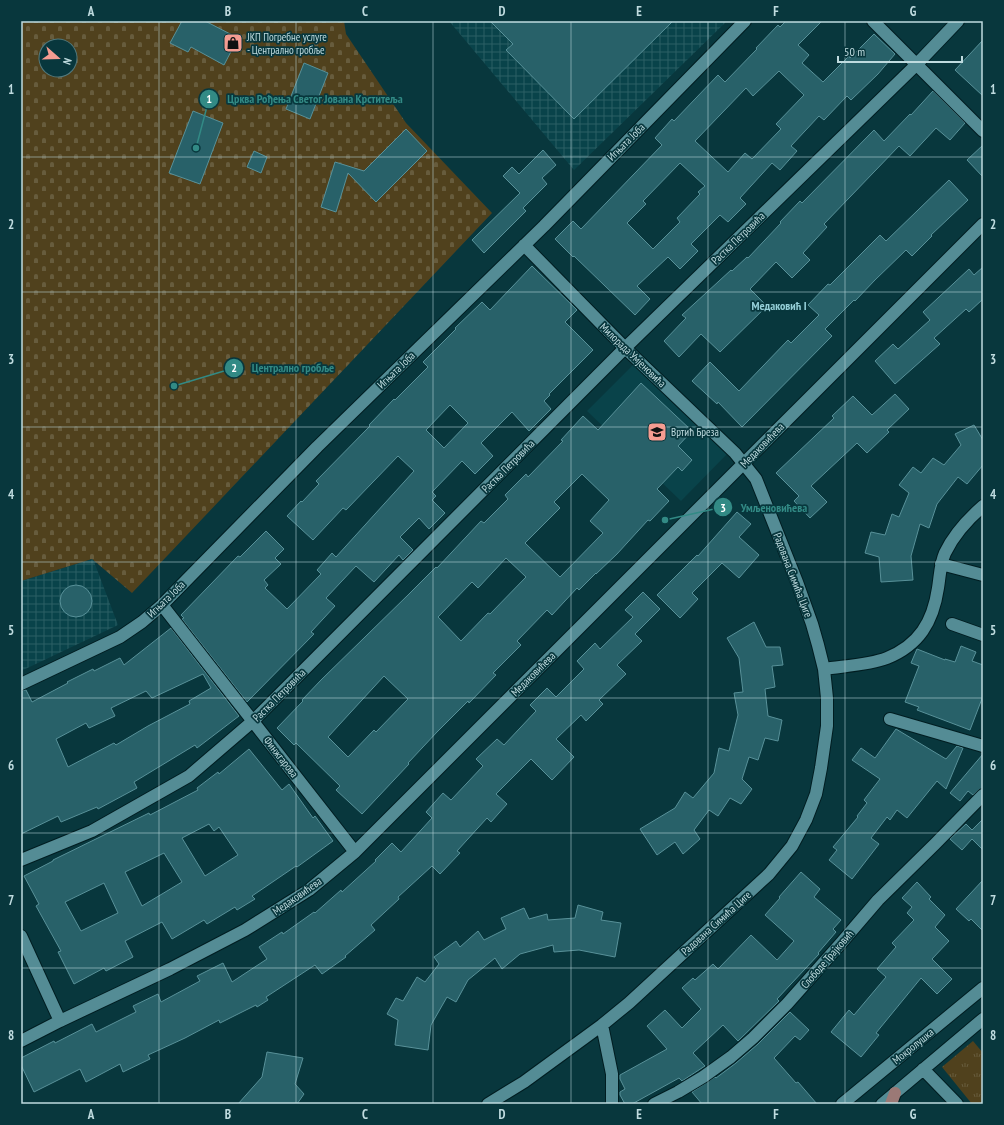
<svg xmlns="http://www.w3.org/2000/svg" width="1004" height="1125" font-family="'PT Sans Narrow',sans-serif">
  <defs>
    <pattern id="industrial-grid" width="8" height="8" patternUnits="userSpaceOnUse"><rect width="8" height="8" fill="#09434a"/><path d="M0 4h8M4 0v8" fill="none" stroke="#2b5e64"/></pattern>
    <pattern id="grass-tufts" width="24" height="20" patternUnits="userSpaceOnUse"><rect width="24" height="20" fill="#50411d"/><path d="M3 7l-1-3M5 7V3M7 7l1-3M15 17l-1-3M17 17v-4M19 17l1-3" fill="none" stroke="#675c3d"/></pattern>
    <pattern id="cemetery-stones" width="16" height="16" patternUnits="userSpaceOnUse"><rect width="16" height="16" fill="#50411d"/><path d="M2 7V4a2 2 0 0 1 4 0v3zM10 15v-3a2 2 0 0 1 4 0v3z" fill="#675c3d"/></pattern>
  </defs>
  <rect width="100%" height="100%" fill="#08373d"/>
  <!-- built -->
  <path fill="#09434a" d="M633,365L728,453L681,501L587,411Z"/>
  <!-- industrial -->
  <path fill="url(#industrial-grid)" d="M449,21H727L574,170Z
    M93,559L118,625L21,671V581Z"/>
  <!-- grass -->
  <path fill="url(#grass-tufts)" d="M973,1041L983,1053V1104H972L942,1067Z"/>
  <!-- cemetery -->
  <path fill="url(#cemetery-stones)" fill-rule="evenodd" d="M21,21H344L346,34L406,123L492,213L132,593L92,559L21,581ZM46,46H70V70H46Z"/>
  <!-- building -->
  <path fill="#286169" stroke="#589199" fill-rule="evenodd" d="M182,21H205L238,38L224,65L191,47L188,52L170,43Z
    M490,21H673L574,119L506,50L513,44Z
    M786,21H822L798,45L809,55L802,63L823,82L849,56L850,58L874,34L895,54L878,74L851,100L847,96L824,120L819,116L791,146L797,151L780,170L772,163L740,198L746,204L728,222L720,215L691,244L698,251L680,269L668,257L637,286L650,299L635,315L574,256L573,257L555,239L573,221L581,229L662,145L655,138L672,119L674,121L718,75L725,82L757,49L756,48L778,25L780,27ZM779,71L804,95L776,124L781,129L752,159L745,153L728,172L695,141L746,88L753,96ZM680,163L705,186L698,192L700,194L677,218L680,222L653,249L627,223L646,204L643,201Z
    M983,40V96L955,70Z
    M304,63L328,73L310,119L286,109Z
    M933,91L965,123L950,140L936,128L910,156L899,146L824,224L827,227L803,253L810,260L792,278L776,262L750,289L767,306L720,352L701,334L679,357L664,341L686,318L682,315L731,270L732,271L747,257L748,258L781,223L780,222L800,201L802,203L874,130L884,141L910,114L911,115Z
    M193,111L223,123L200,184L169,173Z
    M406,129L427,151L376,202L348,173L336,212L321,207L335,162L364,171Z
    M983,145V177L967,160Z
    M543,150L556,165L542,178L547,184L523,208L526,211L484,253L472,240L520,193L503,176L512,167L519,174Z
    M254,151L267,157L261,173L247,167Z
    M949,180L968,200L931,235L932,236L912,256L906,250L875,280L855,301L854,300L825,329L832,336L742,427L718,402L717,404L692,381L710,362L739,391L788,340L791,343L819,315L808,305L828,284L830,285L880,235L886,241Z
    M532,266L577,310L565,322L593,350L549,394L550,395L544,401L551,409L529,431L512,412L481,443L493,456L475,474L462,461L432,492L436,496L432,500L445,513L429,529L419,518L400,537L413,550L403,560L399,555L374,582L356,566L326,598L335,606L311,632L314,634L247,702L182,619L184,618L181,615L238,556L240,557L266,531L284,549L275,558L281,564L264,580L268,585L265,588L287,609L321,574L317,570L332,553L336,557L414,471L398,456L346,510L343,508L313,540L287,516L301,501L302,502L319,484L316,481L370,426L369,425L394,399L395,400L428,367L423,362L456,329L455,328L482,302L490,310ZM450,405L468,423L444,448L426,430Z
    M983,267V299L969,312L966,309L934,338L940,344L895,384L875,361L893,344L898,349L930,320L923,312L969,269L974,275Z
    M641,383L692,431L678,446L692,460L682,471L678,467L657,489L669,501L650,521L648,520L617,554L596,574V573L579,590L577,588L552,615L547,610L517,641L521,645L493,673L496,675L469,703L468,701L437,732L408,763L409,764L362,814L336,790L340,786L296,743L294,745L277,728L303,701L302,700L321,680L409,594L436,567L437,568L481,521L484,523L508,499L505,495L526,474L528,477L563,441L561,440L583,416L598,430ZM582,474L609,500L590,521L603,533L560,577L525,543L560,508L554,502ZM506,558L526,577L490,614L488,613L461,641L438,617L472,582L478,588ZM384,676L408,699L376,732L374,730L348,757L328,737Z
    M895,394L909,409L887,430L889,432L867,453L857,443L811,486L827,502L810,518L794,501L799,496L776,473L834,418L832,416L853,396L872,415Z
    M974,425L983,440V465L967,484L958,477L937,504L929,528L920,524L911,556L913,580L881,582L879,557L865,553L871,532L885,535L892,514L899,517L909,493L899,485L913,467L921,473L933,458L944,465L961,445L955,434Z
    M737,512L751,524L739,537L759,555L739,578L722,563L692,593L698,599L680,618L657,595L697,555L698,556Z
    M60 601a16 16 0 1 1 32 0a16 16 0 1 1-32 0Z
    M643,592L660,609L635,634L642,641L617,665L626,674L599,700L603,704L586,721L581,715L556,739L574,757L552,780L531,759L496,794L507,804L491,822L487,818L457,851L460,853L440,874L432,866L398,897L399,899L371,925L375,930L345,956L346,957L322,974L315,965L266,997L268,1000L257,1007L256,1005L220,1023L219,1020L185,1038L148,1055L150,1059L123,1072L120,1064L86,1082L80,1069L34,1092L21,1065V1058L54,1041L55,1043L92,1024L96,1032L136,1012L133,1006L158,994L161,1002L200,981L197,976L223,963L232,982L267,959L259,947L282,932L283,934L314,912L315,913L341,890L342,892L376,861L375,860L392,843L401,852L432,818L426,812L443,793L451,800L483,766L476,759L497,739L504,745L536,711L530,705L547,688L556,697L584,669L577,661L595,643L600,649L633,617L625,610Z
    M754,622L766,647H780L783,665L772,666L775,687L765,689L768,716L782,720L778,741L765,738L758,760L749,757L742,779L752,789L741,804L730,798L718,816L709,810L694,830L700,839L683,854L675,842L657,855L640,829L675,808L685,792L693,798L714,773L719,748L729,751L738,715L734,693L743,692L739,658L727,638Z
    M171,628L239,716L197,748L195,745L134,782L137,788L98,809L97,807L61,822L58,816L21,834V691L26,690L32,702L68,683L67,682L93,669L94,671L120,658L124,665ZM203,674L211,688L189,701L190,704L148,726L116,745L114,743L68,767L56,739L86,723L89,728L115,716L111,708L146,691L152,698Z
    M961,646L976,652L972,661L983,665V696L970,730L917,710L919,707L905,702L919,666L911,663L917,649L945,660V659L955,662Z
    M896,729L946,759L957,746L963,748L946,789L937,781L907,818L897,810L890,820L887,817L871,838L879,844L852,879L829,860L837,850L833,847L858,817L857,816L867,803L864,800L880,779L852,760L861,748L875,758Z
    M249,749L282,790L289,784L313,818L315,816L333,841L297,867L296,866L252,896L255,899L237,910L235,907L207,924L204,920L172,939L162,922L125,941L133,957L106,971L104,968L74,984L58,952L61,951L36,906L39,904L24,876L53,861V860L149,813L150,815L198,790L197,788L218,772L219,774ZM209,824L214,831L219,827L238,855L205,876L182,838ZM164,853L182,882L142,906L125,872ZM104,883L118,913L81,931L65,902Z
    M983,754V788L978,790L973,795L968,791L960,801L950,793Z
    M983,819V850L972,839L962,850L950,839L966,824L972,830Z
    M801,872L820,889L814,897L841,920L833,929L836,932L818,953L819,954L777,999L779,1001L738,1041L723,1025L693,1053L705,1066L682,1081L679,1078L632,1104H625L620,1095V1092L625,1089L620,1079V1075L667,1049L647,1026L665,1010L682,1028L701,1009L682,988L693,978L695,980L713,964L718,969L751,935L777,960L794,941L765,915L780,898L779,897Z
    M983,880V931L971,919L969,921L956,909Z
    M917,882L931,897L929,899L945,915L935,927L949,941L932,959L952,979L937,994L921,978L876,1033L879,1035L861,1057L831,1032L849,1010L854,1015L886,977L877,969L896,947L892,943L914,920L907,913L912,907L902,898Z
    M578,905L603,912L601,920L621,923L615,957L579,950L554,952L553,945L520,954L502,969L495,958L468,980L456,1002L447,997L431,1025L428,1050L395,1045L398,1020L387,1014L396,998L403,1001L417,977L425,982L439,964L434,957L456,941L460,947L478,931L484,940L506,929L501,918L524,908L529,919L547,914L548,920L575,918Z
    M790,1012L809,1030L800,1040L795,1036L774,1058L796,1083L798,1082L817,1104H702L692,1092L715,1077L716,1078L736,1063L758,1044Z
    M267,1052L303,1058L295,1084L304,1094L297,1104H238L262,1077Z"/>
  <g fill="none" stroke-linecap="round" stroke-linejoin="round">
    <!-- minor casing -->
    <g stroke="#001d21" stroke-width="14">
      <path id="minor" d="M873,21L983,131
        M941,564L983,575
        M162,605L355,852
        M952,624L983,635
        M824,669C843,666 869,665 887,658C919,645 933,622 938,588C940,576 940,564 945,553C954,534 967,520 983,506
        M21,684L120,637L142,622L162,605L317,447L544,226L745,21
        M890,719L983,746
        M21,860L92,831L189,776L253,721L625,348L916,65L958,21
        M21,936L60,1021
        M602,1025L612,1074V1104
        M21,1041L60,1021L170,969L245,930L309,890L355,852L983,224
        M923,1069L957,1104
        M488,1104L524,1082L602,1025L629,1003L769,874L792,846L806,820L816,794L821,768L827,726V698L824,669L818,645L812,624L797,582L756,479L735,453L625,348L524,245
        M654,1104L678,1092L703,1077L731,1057L753,1038L787,1004L842,942L878,900L935,844L983,795
        M842,1104L983,988
        M882,1104L983,1019"/>
    </g>
    <!-- major casing -->
    <g stroke="#001d21" stroke-width="14">
      <path id="major" d="M891,1104L895,1093"/>
    </g>
    <!-- minor -->
    <use href="#minor" stroke="#548c95" stroke-width="12"/>
    <!-- major -->
    <use href="#major" stroke="#9b7976" stroke-width="12"/>
  </g>
  <!-- grid -->
  <path fill="none" stroke="#bfdbdf" stroke-width="1" stroke-opacity="0.55" d="M159,21V1104M296,21V1104M433,21V1104M571,21V1104M708,21V1104M845,21V1104M21,157H983M21,292H983M21,427H983M21,562H983M21,698H983M21,833H983M21,968H983"/>
  <!-- icons -->
  <defs>
    <g id="shop-square" transform="scale(1)"><rect x="-9" y="-9" width="18" height="18" rx="4" fill="#f59c91" stroke="#08373d"/><path d="M-5-2.5h2.3a2.7 3.5 0 0 1 5.4 0H5L5.5 6h-11ZM-1.5-2.5h3a1.5 2.3 0 0 0-3 0Z" fill="#111"/></g>
    <g id="school-square" transform="scale(1)"><rect x="-9" y="-9" width="18" height="18" rx="4" fill="#f59c91" stroke="#08373d"/><path d="M0-5L7-2L0 1L-7-2ZM-4 1L0 2.5L4 1V4Q0 6-4 4Z" fill="#111"/></g>
  </defs>
  <g fill-rule="evenodd">
    <use href="#shop-square" x="233" y="43"/>
    <use href="#school-square" x="657" y="432"/>
  </g>
  <g text-anchor="middle" stroke-width="3.5" stroke-linejoin="round" paint-order="stroke">
    <!-- poi labels -->
    <g font-size="11" fill="#bfdbdf" stroke="#08373d" text-anchor="start">
      <text x="247" y="41">ЈКП Погребне услуге<tspan x="247" dy="13">- Централно гробље</tspan></text>
      <text x="671" y="436">Вртић Бреза</text>
    </g>
    <!-- street labels -->
    <g font-size="11" fill="#bfdbdf" stroke="#08373d">
      <text transform="translate(626 142) rotate(-45)" y="4">Игњата Јоба</text>
      <text transform="translate(738 238) rotate(-44)" y="4">Растка Петровића</text>
      <text transform="translate(633 355) rotate(44)" y="4">Милорада Умјеновића</text>
      <text transform="translate(396 370) rotate(-44)" y="4">Игњата Јоба</text>
      <text transform="translate(762 445) rotate(-46)" y="4">Медаковићева</text>
      <text transform="translate(508 466) rotate(-45)" y="4">Растка Петровића</text>
      <text transform="translate(793 575) rotate(69)" y="4">Радована Симића Циге</text>
      <text transform="translate(166 599) rotate(-44)" y="4">Игњата Јоба</text>
      <text transform="translate(533 674) rotate(-45)" y="4">Медаковићева</text>
      <text transform="translate(279 695) rotate(-45)" y="4">Растка Петровића</text>
      <text transform="translate(281 757) rotate(52)" y="4">Финжгарова</text>
      <text transform="translate(297 896) rotate(-35)" y="4">Медаковићева</text>
      <text transform="translate(716 923) rotate(-42)" y="4">Радована Симића Циге</text>
      <text transform="translate(827 959) rotate(-49)" y="4">Слободе Трајковић</text>
      <text transform="translate(913 1046) rotate(-39)" y="4">Мокролушка</text>
    </g>
    <!-- neighbourhood labels -->
    <g font-size="12" font-weight="bold" fill="#95cfd8" stroke="#08373d">
      <text x="779" y="310">Медаковић I</text>
    </g>
  </g>
  <!-- callouts -->
  <path fill="none" stroke="#328a85" stroke-width="1.5" d="M196 148L209 99M174 386L234 368M665 520L723 507"/>
  <g fill="#328a85" stroke="#08373d" stroke-width="1.5">
    <circle cx="196" cy="148" r="4"/>
    <circle cx="174" cy="386" r="4"/>
    <circle cx="665" cy="520" r="4"/>
    <circle cx="209" cy="99" r="10"/>
    <circle cx="234" cy="368" r="10"/>
    <circle cx="723" cy="507" r="10"/>
  </g>
  <g font-size="12" text-anchor="middle" font-weight="bold" fill="#fff">
    <text x="209" y="103">1</text>
    <text x="234" y="372">2</text>
    <text x="723" y="512">3</text>
  </g>
  <g font-size="12" text-anchor="middle" font-weight="bold" fill="#328a85" stroke="#08373d" stroke-width="3.5" stroke-linejoin="round" paint-order="stroke">
    <text x="315" y="103">Црква Рођења Светог Јована Крститеља</text>
    <text x="293" y="372">Централно гробље</text>
    <text x="774" y="512">Умљеновићева</text>
  </g>
  <!-- border -->
  <rect width="1004" height="1125" fill="none" stroke="#08373d" stroke-width="44"/>
  <!-- north arrow -->
  <g transform="translate(58 58) rotate(110)"><circle r="19" fill="#08373d" stroke="#51797e"/>
  <path d="M0-3L7 15L0 10L-7 15Z" fill="#f59c91"/>
  <text y="-6" font-size="11" font-weight="bold" text-anchor="middle" fill="#bfdbdf">N</text>
  </g>
  <!-- scale -->
  <path d="M838 56v6h124v-6" fill="none" stroke="#bfdbdf" stroke-width="2"/>
  <text x="844" y="56" font-size="12" fill="#bfdbdf" stroke="#08373d" stroke-width="3" paint-order="stroke">50 m</text>
  <rect x="22" y="22" width="960" height="1081" fill="none" stroke="#bfdbdf" stroke-width="1.5"/>
  <g font-size="13" text-anchor="middle" font-weight="bold" fill="#bfdbdf">
    <text x="91" y="16">A</text>
    <text x="228" y="16">B</text>
    <text x="365" y="16">C</text>
    <text x="502" y="16">D</text>
    <text x="639" y="16">E</text>
    <text x="776" y="16">F</text>
    <text x="913" y="16">G</text>
    <text x="11" y="94">1</text>
    <text x="993" y="94">1</text>
    <text x="11" y="229">2</text>
    <text x="993" y="229">2</text>
    <text x="11" y="364">3</text>
    <text x="993" y="364">3</text>
    <text x="11" y="499">4</text>
    <text x="993" y="499">4</text>
    <text x="11" y="635">5</text>
    <text x="993" y="635">5</text>
    <text x="11" y="770">6</text>
    <text x="993" y="770">6</text>
    <text x="11" y="905">7</text>
    <text x="993" y="905">7</text>
    <text x="11" y="1040">8</text>
    <text x="993" y="1040">8</text>
    <text x="91" y="1119">A</text>
    <text x="228" y="1119">B</text>
    <text x="365" y="1119">C</text>
    <text x="502" y="1119">D</text>
    <text x="639" y="1119">E</text>
    <text x="776" y="1119">F</text>
    <text x="913" y="1119">G</text>
  </g>
</svg>
